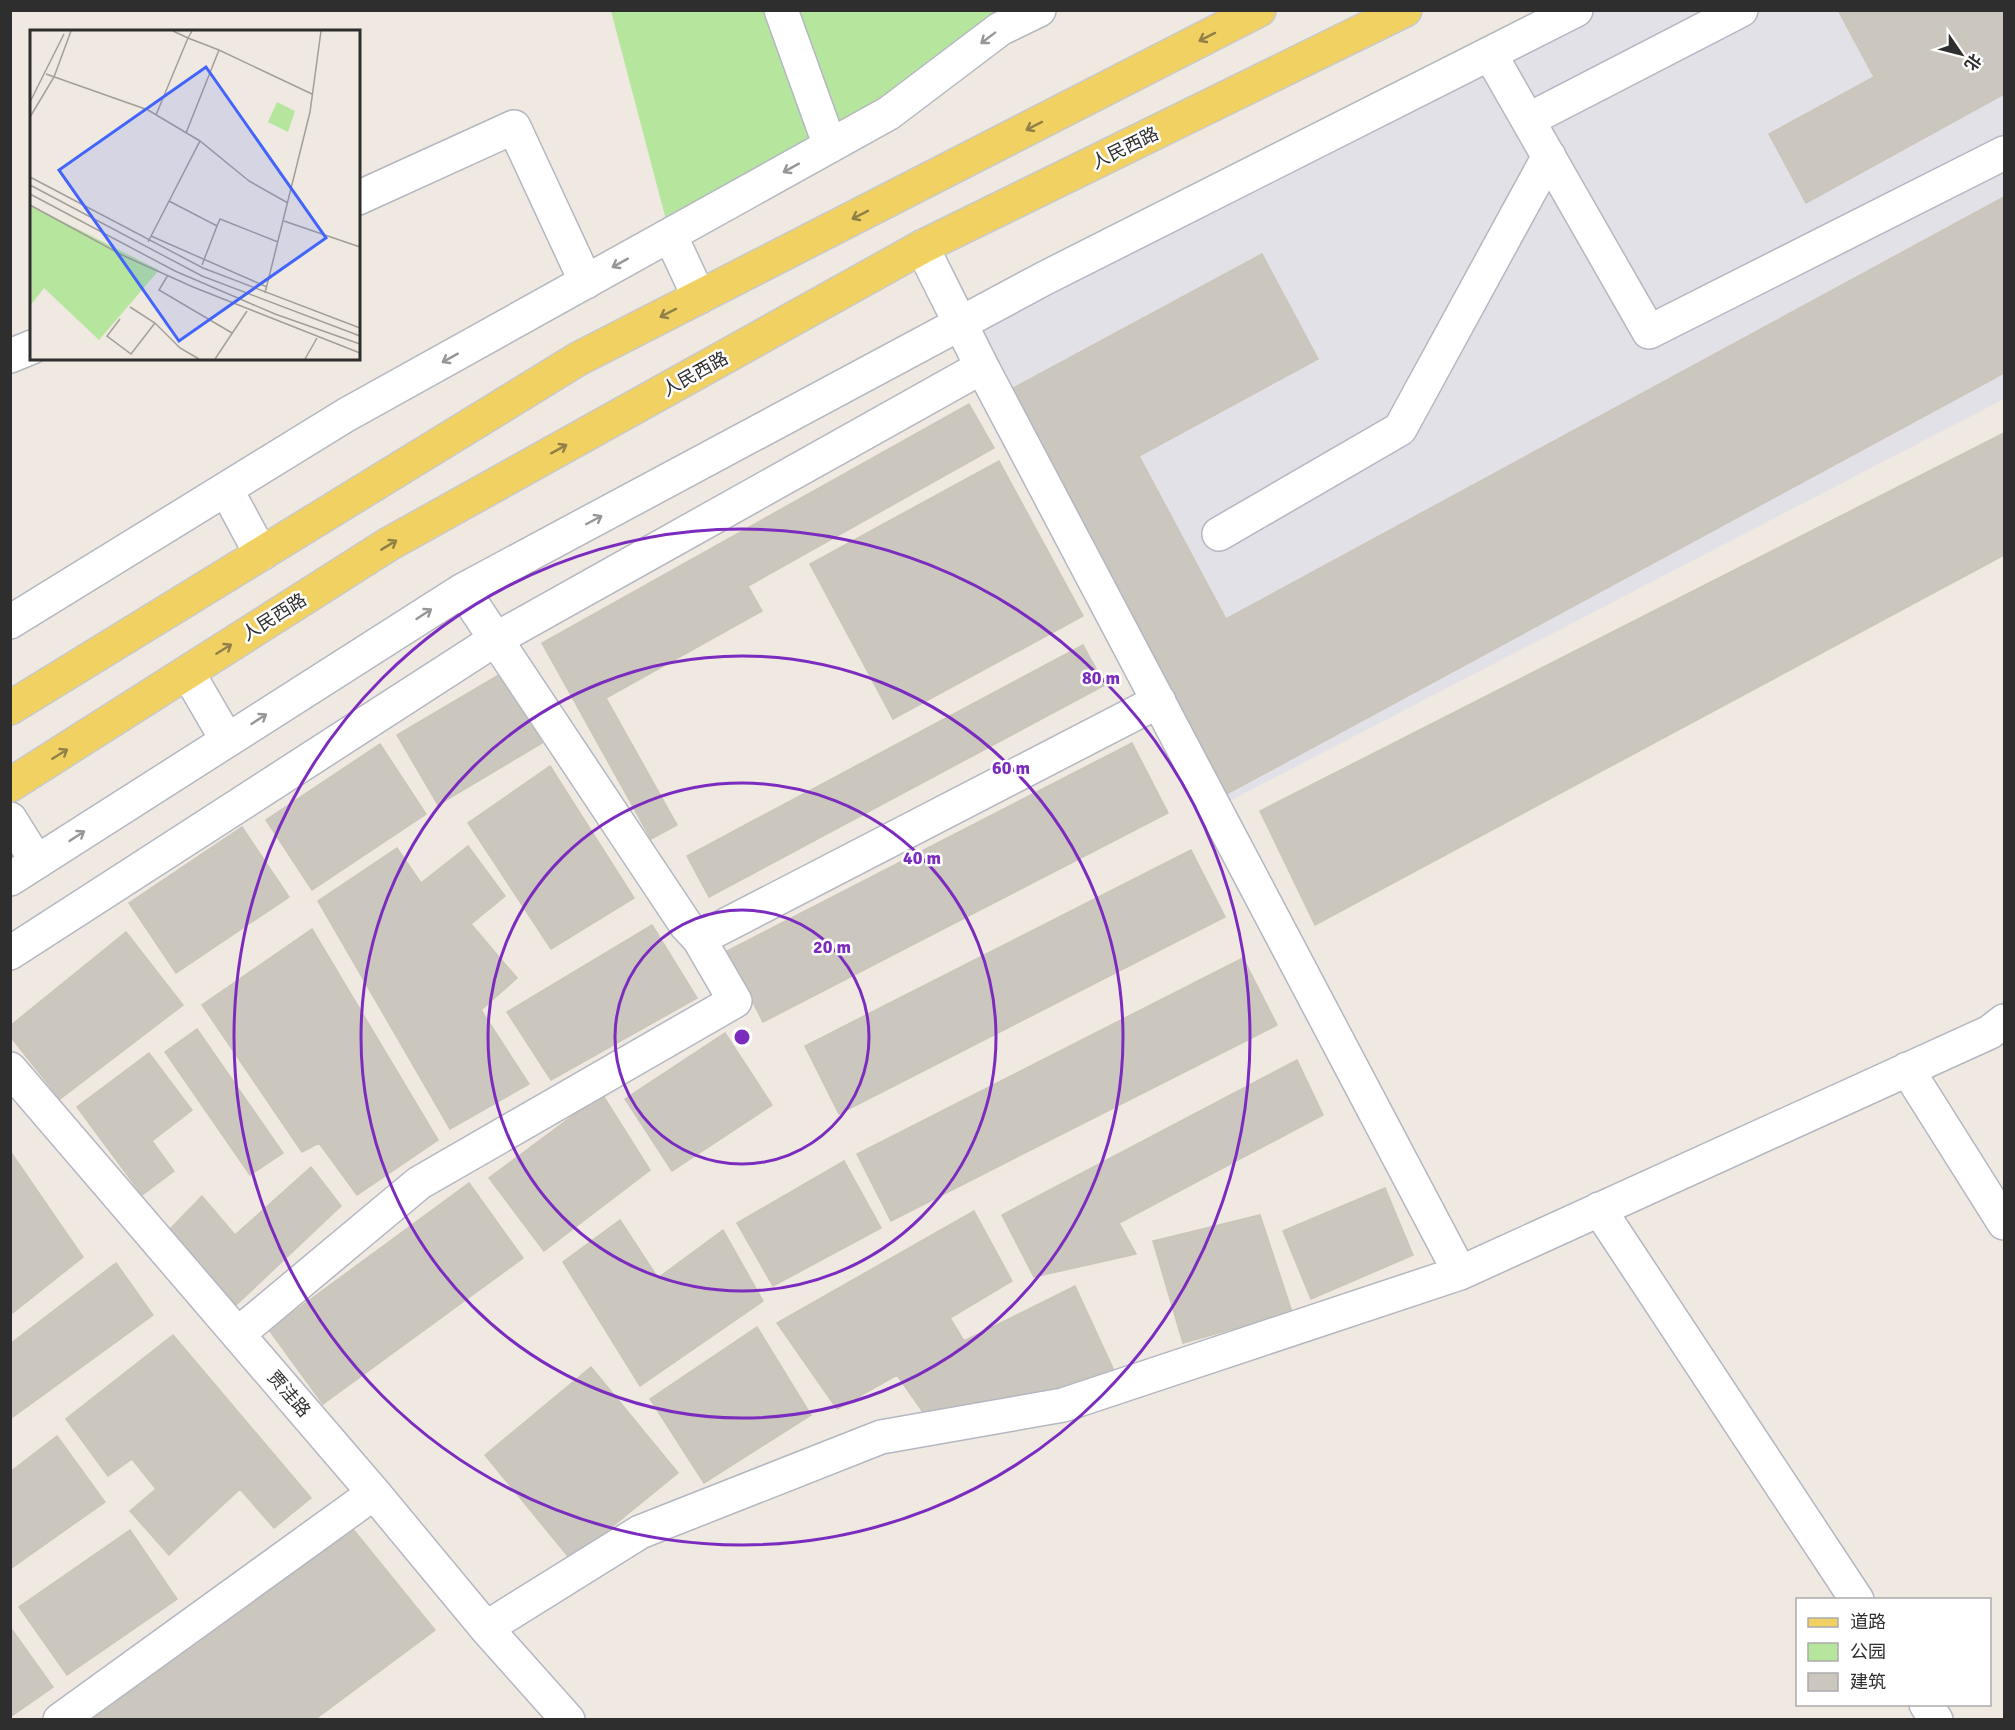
<svg xmlns="http://www.w3.org/2000/svg" width="2015" height="1730" font-family="Signika,'Noto Sans SC',sans-serif">
  <rect width="100%" height="100%" fill="#efe9e1"/>
  <!-- industrial -->
  <path fill="#e3e1e8" d="M1576,11H2004V399L1216,808L960,323Z"/>
  <!-- green -->
  <path fill="#b6e59e" d="M611,11H1039L670,235Z"/>
  <!-- building -->
  <path fill="#cbc7bf" stroke="#cbc5ba" stroke-width="1.5" d="M1838,10H2004V94L1806,203L1769,134L1874,77Z
    M2004,197V373L1223,796L1006,392L1262,254L1318,359L1139,456L1226,619Z
    M969,404L994,448L748,586L762,611L606,698L677,825L651,839L542,643Z
    M2004,433V555L1315,925L1260,811Z
    M999,461L1083,616L893,719L810,564Z
    M1083,645L1105,685L709,897L687,856Z
    M502,673L542,743L438,805L397,735Z
    M1132,743L1168,813L763,1022L727,951Z
    M380,744L426,814L312,890L266,820Z
    M550,766L634,898L551,949L468,823Z
    M242,827L289,897L176,973L129,903Z
    M468,846L505,896L471,924L517,978L481,1010L529,1084L450,1129L318,901L397,848L421,883Z
    M1191,850L1225,917L839,1114L805,1046Z
    M652,925L697,998L551,1080L507,1012Z
    M312,929L438,1140L357,1195L319,1143L302,1152L202,1005Z
    M126,932L183,1005L60,1099L10,1036V1026Z
    M1243,958L1277,1025L891,1221L857,1154Z
    M197,1029L283,1153L250,1175L165,1052Z
    M725,1033L772,1105L672,1171L625,1099Z
    M149,1053L192,1110L152,1141L174,1171L142,1195L77,1107Z
    M1297,1060L1323,1115L1119,1223L1136,1254L1034,1277L1002,1215Z
    M602,1094L650,1170L544,1251L489,1178Z
    M10,1151L83,1257L10,1315Z
    M844,1161L881,1228L773,1286L737,1223Z
    M311,1167L341,1206L236,1305L170,1229L202,1196L235,1235Z
    M469,1183L523,1258L323,1404L269,1330Z
    M1385,1188L1413,1255L1311,1299L1283,1231Z
    M974,1211L1012,1281L950,1318L964,1341L1075,1286L1116,1375L925,1415L897,1375L837,1409L777,1323Z
    M1260,1215L1292,1312L1183,1343L1153,1241Z
    M620,1220L658,1278L723,1230L763,1301L640,1386L563,1262Z
    M116,1263L153,1315L10,1419V1344Z
    M757,1327L811,1415L704,1483L650,1399Z
    M173,1335L311,1498L274,1528L240,1489L169,1555L130,1511L156,1489L132,1459L108,1476L66,1419Z
    M591,1367L678,1473L571,1560L485,1455Z
    M57,1436L105,1502L10,1569V1472Z
    M352,1528L435,1630L314,1720H86Z
    M130,1530L177,1599L67,1675L19,1607Z
    M10,1627L53,1687L10,1717Z"/>
  <g fill="none" stroke-linecap="round" stroke-linejoin="round">
    <!-- minor casing -->
    <g stroke="#b4b7c1" stroke-width="36">
      <path id="minor" d="M781,10L830,146
        M1490,54L1649,332L2004,153
        M1528,120L1741,10
        M358,198L514,127L586,282
        M670,235L699,297
        M10,356L32,347
        M226,489L261,554
        M1219,534L1400,429L1549,156
        M463,590L686,925L699,939
        M10,622L346,415L889,113L1000,29L1039,10
        M188,673L227,740
        M10,819L37,862
        M10,879L463,590L1045,278L1576,10
        M10,953L496,639L982,367
        M10,1069L374,1493L486,1628L568,1720
        M1907,1069L2004,1223
        M1599,1209L1857,1600
        M1460,1273L1990,1032L2004,1021
        M238,1334L419,1183L735,1001L699,939L1159,701
        M486,1628L640,1532L881,1437L1063,1405L1460,1273L982,367L922,247
        M1926,1704L1936,1720
        M60,1720L374,1493"/>
    </g>
    <!-- major casing -->
    <g stroke="#c9c9c9" stroke-width="36">
      <path id="major" d="M10,708L578,359L1259,10
        M10,785L389,544L922,247L1405,10"/>
    </g>
    <!-- minor -->
    <use href="#minor" stroke="#fff" stroke-width="33"/>
    <!-- major -->
    <use href="#major" stroke="#f2d163" stroke-width="33"/>
  </g>
  <!-- one-way arrows -->
  <defs><path id="oneway-shaft" d="M-6 0H5M1.5-3L5.5 0L1.5 3" fill="none" stroke-width="1.6" stroke-linecap="round" stroke-linejoin="round" transform="scale(1.5)"/></defs>
  <g stroke="#908048">
    <use href="#oneway-shaft" transform="translate(1207 37) rotate(153)"/>
    <use href="#oneway-shaft" transform="translate(1034 126) rotate(153)"/>
    <use href="#oneway-shaft" transform="translate(860 215) rotate(153)"/>
    <use href="#oneway-shaft" transform="translate(668 313) rotate(153)"/>
    <use href="#oneway-shaft" transform="translate(559 449) rotate(-29)"/>
    <use href="#oneway-shaft" transform="translate(389 545) rotate(-31)"/>
    <use href="#oneway-shaft" transform="translate(224 649) rotate(-32)"/>
    <use href="#oneway-shaft" transform="translate(60 754) rotate(-32)"/>
  </g>
  <g stroke="#969696">
    <use href="#oneway-shaft" transform="translate(988 38) rotate(143)"/>
    <use href="#oneway-shaft" transform="translate(791 168) rotate(151)"/>
    <use href="#oneway-shaft" transform="translate(620 263) rotate(151)"/>
    <use href="#oneway-shaft" transform="translate(450 358) rotate(151)"/>
    <use href="#oneway-shaft" transform="translate(594 520) rotate(-28)"/>
    <use href="#oneway-shaft" transform="translate(424 614) rotate(-33)"/>
    <use href="#oneway-shaft" transform="translate(259 719) rotate(-33)"/>
    <use href="#oneway-shaft" transform="translate(77 836) rotate(-33)"/>
  </g>
  <!-- distance rings -->
  <g fill="none" stroke="#7b2cbf" stroke-width="3">
    <circle cx="742" cy="1037" r="127"/>
    <circle cx="742" cy="1037" r="254"/>
    <circle cx="742" cy="1037" r="381"/>
    <circle cx="742" cy="1037" r="508"/>
  </g>
  <g text-anchor="middle" stroke-width="5" stroke-linejoin="round" paint-order="stroke">
    <!-- street labels -->
    <g font-size="18" fill="#2e2e2e" stroke="#fff">
      <text transform="translate(1125 148) rotate(-26)" y="6">人民西路</text>
      <text transform="translate(695 374) rotate(-29)" y="6">人民西路</text>
      <text transform="translate(274 617) rotate(-32)" y="6">人民西路</text>
      <text transform="translate(289 1394) rotate(49)" y="6">贾洼路</text>
    </g>
  </g>
  <!-- overview -->
  <g transform="translate(30 30)">
    <rect width="330" height="330" fill="#efe9e1"/>
    <path d="M247,72L265,81L258,102L238,92ZM0,175L129,240L69,310L14,258L0,276Z" fill="#b6e59e"/>
    <path fill="none" stroke="#a29e99" stroke-width="1.5" d="M162,1L158,8L189,20M16,44L118,80L170,111M0,72L34,4M126,85L158,8L143,1M0,87L24,47L41,1M156,103L189,20L282,64M0,147L173,238L330,298M0,155L172,246L330,306M0,164L145,241L245,284L330,314M139,171L187,196L190,189L248,212M0,175L92,225L163,257L330,323M254,191L330,217M121,206L237,257M118,212L170,111L219,151L258,173M172,235L187,196M138,245L129,260L202,303M235,263L280,82L291,1M100,277L125,293L150,318L169,329M90,289L77,306L101,324L125,293M185,329L217,281M275,329L287,308"/>
    <path fill="#4264fb" fill-opacity="0.15" stroke="#4264fb" stroke-width="3" d="M176,37L296,208L149,311L29,140Z"/>
    <rect width="330" height="330" fill="none" stroke="#2e2e2e" stroke-width="3"/>
  </g>
  <circle cx="742" cy="1037" r="9" fill="#7b2cbf" stroke="#fff" stroke-width="3"/>
  <g font-size="18" text-anchor="middle" font-weight="bold" fill="#7b2cbf" stroke="#fff" stroke-width="5" stroke-linejoin="round" paint-order="stroke">
    <text x="1101" y="684">80 m</text>
    <text x="1011" y="774">60 m</text>
    <text x="922" y="864">40 m</text>
    <text x="832" y="953">20 m</text>
  </g>
  <!-- border -->
  <rect width="2015" height="1730" fill="none" stroke="#2e2e2e" stroke-width="24"/>
  <!-- legend -->
  <rect x="1796" y="1598" width="195" height="108" fill="#ffffff" stroke="#ababab" stroke-width="1.5"/>
  <rect x="1808" y="1618" width="30" height="9" fill="#f2d163" stroke="#ababab" stroke-width="1.5"/>
  <text x="1850" y="1628" font-size="18" fill="#2e2e2e">道路</text>
  <rect x="1808" y="1643" width="30" height="18" fill="#b6e59e" stroke="#ababab" stroke-width="1.5"/>
  <text x="1850" y="1658" font-size="18" fill="#2e2e2e">公园</text>
  <rect x="1808" y="1673" width="30" height="18" fill="#cbc7bf" stroke="#ababab" stroke-width="1.5"/>
  <text x="1850" y="1688" font-size="18" fill="#2e2e2e">建筑</text>
  <!-- north arrow -->
  <g transform="translate(1961 54) rotate(125)" stroke="#ffffff" stroke-width="4.5" paint-order="stroke">
  <path d="M0-4.5L10 22L0 15L-10 22Z" fill="#2e2e2e"/>
  <text y="-9" font-size="16" font-weight="bold" text-anchor="middle" fill="#2e2e2e">北</text>
  </g>
</svg>
